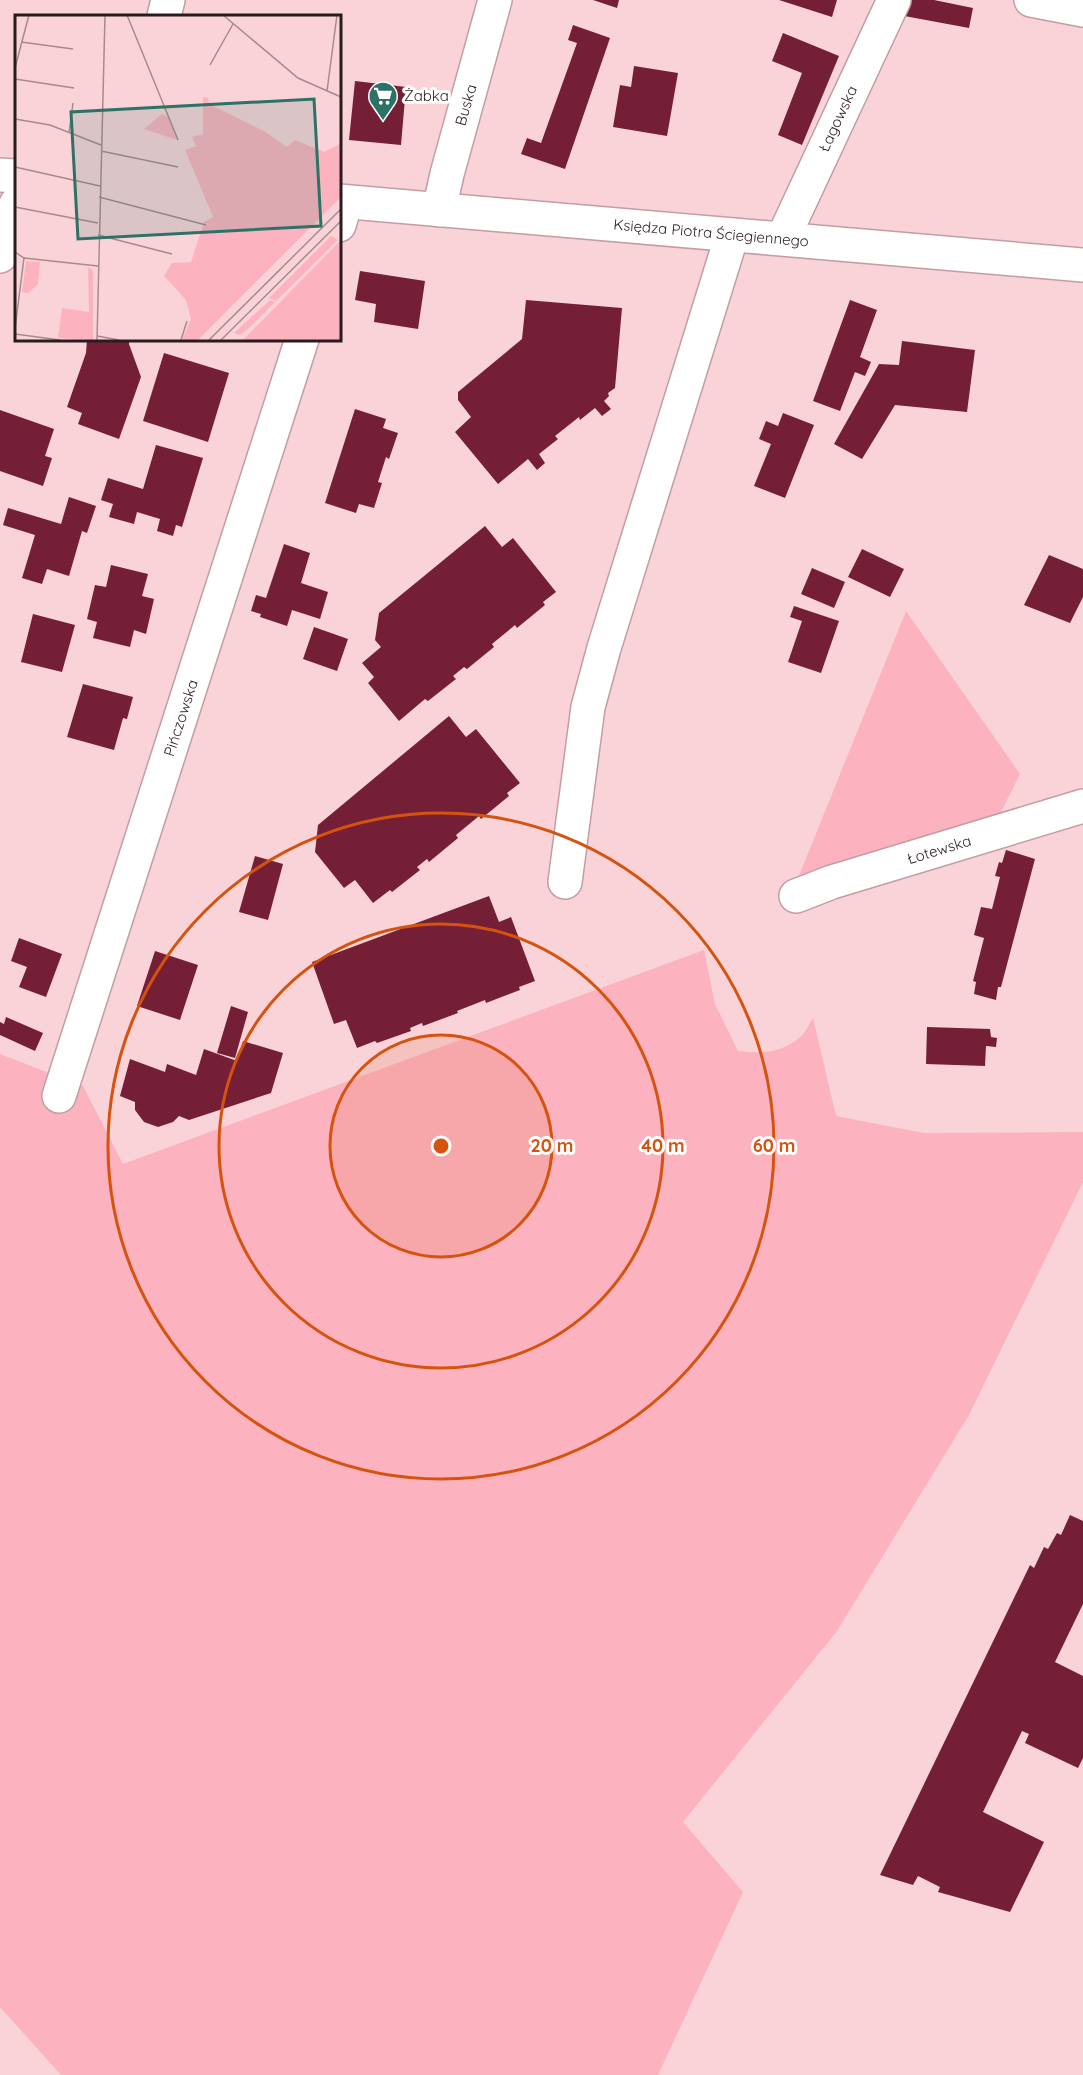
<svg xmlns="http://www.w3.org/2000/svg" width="1083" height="2075" font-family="Quicksand,sans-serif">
  <rect width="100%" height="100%" fill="#fad3d8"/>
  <!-- green -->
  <path fill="#fcb3bf" d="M906,611L1020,774L996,822L794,888Z
    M704,950L715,1004L738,1051C759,1054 782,1053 799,1038C805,1034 809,1024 813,1018L836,1116L924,1133L1083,1132V1182L969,1415L837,1631L683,1822L743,1892L658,2075H61L0,2007V1054L83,1086L123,1164Z"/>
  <!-- building -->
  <path fill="#751f37" d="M593,0H619L617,8Z
    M779,0H837L832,17Z
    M907,0H934L973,8L969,28L899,15Z
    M573,25L610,38L565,169L521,154L527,138L541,143L577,43L568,40Z
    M783,33L839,56L802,145L778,135L802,73L772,61Z
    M634,66L678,73L667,136L613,127L620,85L631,87Z
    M355,81L406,87L401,145L349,140Z
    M360,271L425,281L418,329L374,322L376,304L355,300Z
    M526,300L622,308L615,388L608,393L609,396L604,401L611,409L602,416L595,408L580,420L579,417L555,436L558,439L539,454L545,463L537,470L528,459L498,484L455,432L471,417L458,400V392L522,339Z
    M850,300L877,310L860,357L871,362L865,376L855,372L840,411L813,401Z
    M87,339H129V344L141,377L119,439L78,424L82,413L67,407L86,353Z
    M902,341L975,350L967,412L895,405L862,459L834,444L879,364L899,365Z
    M164,353L229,373L208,442L143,421Z
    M355,409L386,419L383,428L398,433L389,459L386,457L378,482L382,483L374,508L359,504L356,513L325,503Z
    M0,410L54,429L45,456L52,458L43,486L0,471Z
    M783,413L814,425L785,498L754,486L771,444L759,439L766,421L778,426Z
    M156,445L203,458L182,527L176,525L173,536L157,531L160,519L137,512L134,524L109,517L113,504L101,500L108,478L143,489Z
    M69,497L96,506L87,533L82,531L69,576L47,569L42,584L22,578L35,535L3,525L8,508L61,524Z
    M485,526L502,547L513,538L556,592L543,602L545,605L517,628L515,625L492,644L494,647L467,669L464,667L453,676L456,679L428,701L425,699L399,721L368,683L374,677L362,663L381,647L375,640L379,613Z
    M284,544L310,553L301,583L328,592L320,619L292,610L287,626L260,617L261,614L251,611L256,595L266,598Z
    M862,549L904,569L890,597L848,577Z
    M1049,555L1083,569V597L1070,623L1024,605Z
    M111,565L148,574L142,596L154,599L146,634L134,630L130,647L93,638L97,622L87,619L95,585L106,587Z
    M812,568L845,582L834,608L801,594Z
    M794,606L839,621L821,673L788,662L802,621L790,617Z
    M33,614L75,625L62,672L21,662Z
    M314,627L348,639L337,671L303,659Z
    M83,684L133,697L127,719L123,718L114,750L67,737Z
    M449,716L466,737L476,729L520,783L507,793L509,796L481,819L479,816L456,835L458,838L429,862L427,859L417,867L420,870L392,892L390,890L373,903L355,880L344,888L315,852L318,825Z
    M1006,850L1035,859L1001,987H998L996,1000L974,994L976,982L973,981L984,938L974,935L981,907L992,909L1000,877L995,876L999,862L1002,863Z
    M255,856L283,864L268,920L239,912Z
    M489,896L499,922L511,917L535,981L519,987L520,990L486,1003L485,1000L457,1011L458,1013L423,1026L422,1023L410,1028L411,1031L377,1043L375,1041L357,1048L346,1020L334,1024L312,962Z
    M19,938L62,954L46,997L19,987L27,967L11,961Z
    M155,951L198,965L180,1020L137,1006Z
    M231,1006L248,1012L235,1058L217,1053Z
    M6,1017L43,1033L35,1051L0,1035V1022L4,1024Z
    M927,1027L990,1029L991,1037L997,1038L996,1047L986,1046L985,1066L926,1064Z
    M243,1041L283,1053L271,1093L189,1120L179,1116L173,1122L158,1127L144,1122L135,1110V1102L120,1096L130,1059L165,1072L167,1064L196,1075L204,1049L237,1061Z
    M1070,1515L1083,1521V1604L1055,1662L1083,1676V1758L1078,1768L1025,1743L1029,1734L1022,1731L983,1812L1044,1842L1010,1912L938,1892L940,1887L918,1876L913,1885L880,1875L1030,1565L1034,1568L1044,1547L1048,1549L1057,1533L1061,1535Z"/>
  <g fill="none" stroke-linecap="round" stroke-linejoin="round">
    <!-- street casing -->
    <g stroke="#c29da3" stroke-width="36">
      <path id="street" d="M1031,0L1083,10
        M164,16L168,0
        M439,210L447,174L495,0
        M339,225L346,202
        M783,238L894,0
        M0,256L16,204
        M565,882L588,707L604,648L732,235
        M796,896L832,882L1083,806
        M59,1096L302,339"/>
    </g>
    <!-- secondary casing -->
    <g stroke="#c29da3" stroke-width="36">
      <path id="secondary" d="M0,175L16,176
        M339,201L1083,265"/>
    </g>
    <!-- street -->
    <use href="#street" stroke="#fff" stroke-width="33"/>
    <!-- secondary -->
    <use href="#secondary" stroke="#fff" stroke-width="33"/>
  </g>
  <!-- distance rings -->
  <circle cx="441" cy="1146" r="111" fill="#d5530e" fill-opacity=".12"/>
  <g fill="none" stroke="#d5530e" stroke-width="3">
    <circle cx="441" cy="1146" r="111"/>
    <circle cx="441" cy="1146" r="222"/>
    <circle cx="441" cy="1146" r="333"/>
  </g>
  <!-- icons -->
  <defs>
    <g id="supermarket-pin" transform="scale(1.5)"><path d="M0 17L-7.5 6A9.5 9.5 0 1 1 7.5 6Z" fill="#2d7266" stroke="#fff"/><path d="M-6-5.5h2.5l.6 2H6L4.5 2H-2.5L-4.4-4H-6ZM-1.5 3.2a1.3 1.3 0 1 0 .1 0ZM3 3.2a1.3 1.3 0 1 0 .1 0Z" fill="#fff"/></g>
  </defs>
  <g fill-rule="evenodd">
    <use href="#supermarket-pin" x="383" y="96"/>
  </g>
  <g text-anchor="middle" stroke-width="6" stroke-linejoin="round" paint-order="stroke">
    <!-- poi labels -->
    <g font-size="15" fill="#291c1e" stroke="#fff" text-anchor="start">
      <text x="404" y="101">Żabka</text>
    </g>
    <!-- street labels -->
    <g font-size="15" fill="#291c1e" stroke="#fff">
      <text transform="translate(466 105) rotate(-74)" y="5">Buska</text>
      <text transform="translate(838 119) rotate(-65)" y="5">Łagowska</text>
      <text transform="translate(711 233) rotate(5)" y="5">Księdza Piotra Ściegiennego</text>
      <text transform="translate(181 718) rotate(-72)" y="5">Pińczowska</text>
      <text transform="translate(939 850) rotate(-17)" y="5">Łotewska</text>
    </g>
  </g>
  <!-- overview -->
  <g transform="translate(15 15)">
    <rect width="326" height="326" fill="#fad3d8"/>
    <path d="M188,82L193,83L194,89L249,116L272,132L280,125L309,137L325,129V183L183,325H167L176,304L171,285L149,261L157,248L176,247L189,207L198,202L170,135L181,131L177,122L188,119ZM147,99L153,102L162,125L129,114ZM316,221L323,225L261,286L254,283ZM325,226V325H228ZM11,246L25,247L23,269L13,278L7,277ZM73,252L78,255V325L43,323L47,293L74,297ZM255,285L260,287L235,312L225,320L219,318Z" fill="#fcb3bf"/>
    <path fill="none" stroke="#a68a8e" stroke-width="1.5" d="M112,0L163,125M208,0L283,63L326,82M6,27L58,34M195,50L218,9M0,53L14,0M0,64L59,73M312,76L322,0M0,104L35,110L86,130M54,118L58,88M86,136L163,152M0,152L85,171M84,182L191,210M0,192L83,208M83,220L157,239M0,237L9,243L83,251M0,313L9,243M0,319L45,325M82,321L104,325M82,325L90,0M166,325L172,306M194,325L326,194M206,325L326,206"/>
    <path fill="#2d7266" fill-opacity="0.15" stroke="#2d7266" stroke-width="3" d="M299,84L306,211L63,224L56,97Z"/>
    <rect width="326" height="326" fill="none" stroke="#291c1e" stroke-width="3"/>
  </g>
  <circle cx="441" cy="1146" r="9" fill="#d5530e" stroke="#fff" stroke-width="3"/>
  <g font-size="18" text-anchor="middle" font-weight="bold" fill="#d5530e" stroke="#fff" stroke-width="6" stroke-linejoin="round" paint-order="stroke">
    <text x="552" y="1152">20 m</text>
    <text x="663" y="1152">40 m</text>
    <text x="774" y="1152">60 m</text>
  </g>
</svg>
